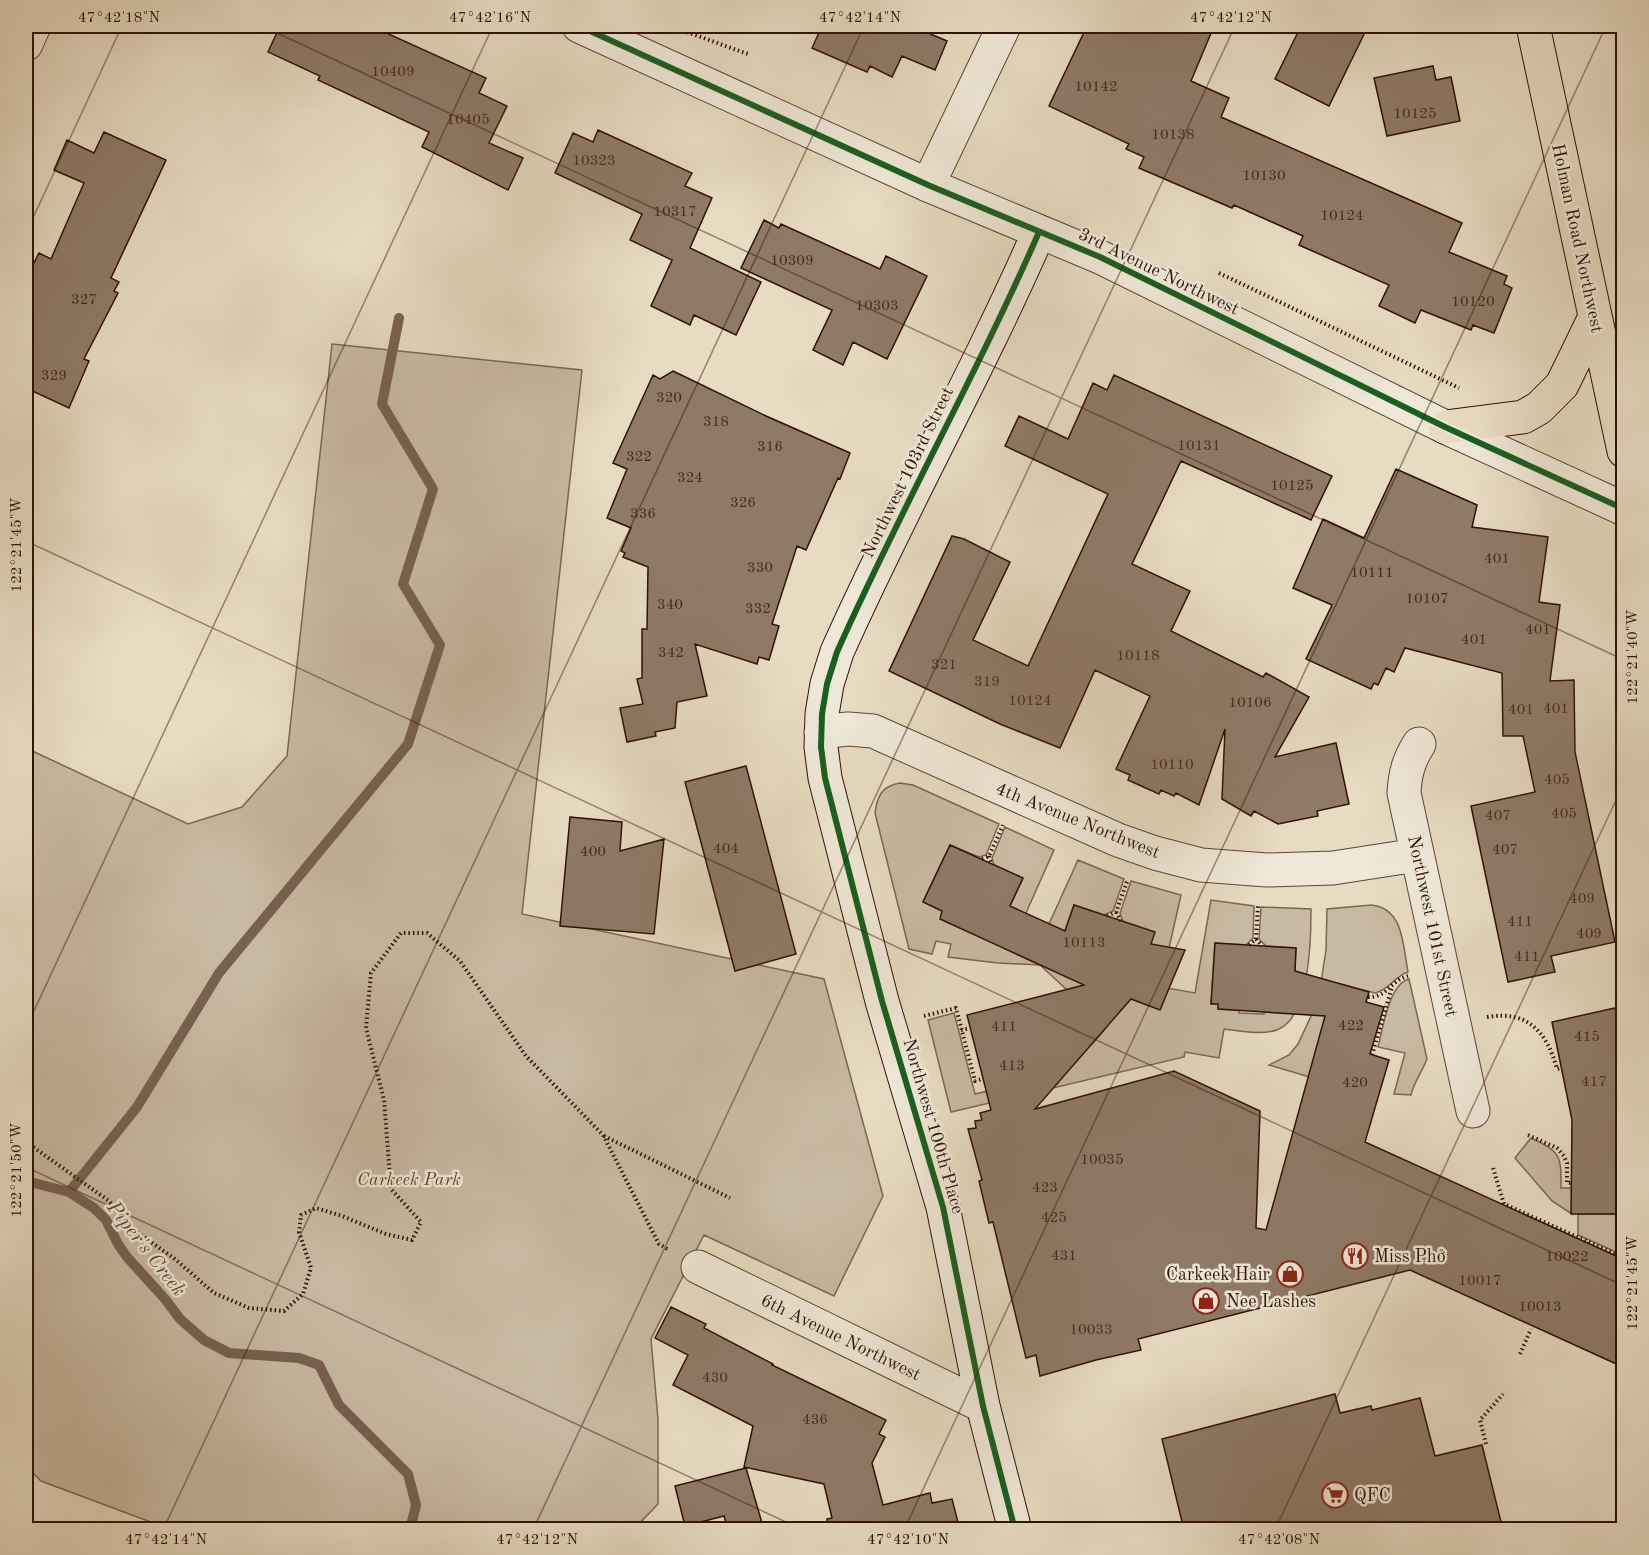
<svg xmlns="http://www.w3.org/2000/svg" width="1649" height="1555" font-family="'Old Standard TT',serif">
  <rect width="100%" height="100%" fill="#e7dbc2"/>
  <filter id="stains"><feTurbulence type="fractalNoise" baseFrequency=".00333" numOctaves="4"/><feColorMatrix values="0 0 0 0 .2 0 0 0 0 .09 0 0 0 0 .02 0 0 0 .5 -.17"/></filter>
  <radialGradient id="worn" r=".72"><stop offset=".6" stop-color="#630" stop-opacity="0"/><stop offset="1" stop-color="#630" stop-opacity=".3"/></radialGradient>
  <!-- green -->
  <path fill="#c8b9a2" stroke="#7c6554" stroke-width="1.5" d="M332,344L582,370L522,914L824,979L883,1196L834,1296L704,1235L651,1339L658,1419V1504L634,1529H164V1527L41,1481L26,1466V748L188,824L242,807L287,756Z
    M900,783L913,785L999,824L986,855L979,857L950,845L923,902L996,936L1023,878L994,865L992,858L1005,827L1054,850L1026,913L1003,948L1040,965L1057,928L1049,924L1078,860L1124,879L1113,911L1104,915L1074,905L1053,965L1123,922L1120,913L1131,881L1181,895L1169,948L1155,986L1195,993L1211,900L1254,906L1253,938L1246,945L1215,943L1211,1004H1219L1218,1009L1239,1010V1013L1264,1014V1011L1293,1008L1296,948L1266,946L1259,939L1261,907L1311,909C1311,939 1310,1015 1279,1029C1264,1036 1240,1031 1224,1029L1219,1058L1185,1052L1184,1057L951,1112L928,1020L954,1013L975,1094L1049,1076L1081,1037L1091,1045L1107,1027L1040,965L998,963L948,957L951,944L936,941L932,954L909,949L875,813C877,796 882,786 900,783Z
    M1371,905C1404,908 1403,946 1408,972C1395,976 1389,990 1375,993L1340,984L1313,1078L1269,1065L1289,1055L1298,1044L1318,1001L1326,950L1327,909Z
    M1409,979L1427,1059C1422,1072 1414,1082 1411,1095L1394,1094L1405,1053L1378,1047C1383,1028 1389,984 1409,979Z
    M1531,1138C1561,1152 1561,1155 1561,1188H1572V1214L1552,1201L1515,1158Z
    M1578,1214H1623V1255L1578,1235Z"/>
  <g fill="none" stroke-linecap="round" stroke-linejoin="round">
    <!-- stream -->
    <path stroke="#786151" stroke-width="10" d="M26,1181L69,1192L94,1208L106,1220L118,1244L127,1257L165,1299L180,1319L204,1340L229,1353L299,1358L319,1365L339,1405L408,1474L416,1505L410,1530
      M69,1192L137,1107L219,973L408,744L440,645L403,584L433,489L382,404L399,318"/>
  </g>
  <!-- building -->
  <path fill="#8f7a68" stroke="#2f1107" stroke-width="1.5" d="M280,26H371L486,78L479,93L507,106L489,143L523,158L508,190L422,147L429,132L318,80L320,76L268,52Z
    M822,26H915L914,27L947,41L935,70L902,56L892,77L870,66L867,72L812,48Z
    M1087,26H1214L1191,81L1229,98L1221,117L1462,223L1449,252L1507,276L1504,284L1512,288L1494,333L1473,325L1471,330L1421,310L1415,323L1379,306L1389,285L1299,245L1303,236L1234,205L1232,208L1139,168L1144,157L1126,149L1129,144L1049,106Z
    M1301,26H1368L1329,106L1275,79Z
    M1433,66L1436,80L1451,77L1460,121L1387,136L1374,78Z
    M598,130L692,173L685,186L712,198L690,248L761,282L736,335L694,315L690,325L651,306L672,260L630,240L642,214L555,173L573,133L593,142Z
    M104,132L166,160L111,278L119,282L114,291L118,293L84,359L89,361L69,408L26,388V279L39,253L51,259L84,183L54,170L67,140L94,153Z
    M764,220L779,228L781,224L880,269L886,256L927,276L887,359L853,342L843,365L813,350L832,310L741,268Z
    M673,371L766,416L850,453L840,479L838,478L806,550L797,546L772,624L779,626L769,660L759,657L757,664L695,644L707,696L677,702L675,728L655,732L656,736L627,742L620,708L643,704L637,679L642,678V629H647L648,567L623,557L625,553L621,551L631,528L607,518L627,469L613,463L653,375L660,379Z
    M1114,375L1332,476L1311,520L1181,461L1132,564L1190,591L1171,631L1263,677L1266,673L1309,697L1275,757L1336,743L1349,804L1317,811L1318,816L1278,824L1254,811L1251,816L1222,799L1225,729L1199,805L1176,793L1174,796L1161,790L1159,794L1128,780L1130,775L1116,769L1150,696L1095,670L1060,748L1000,724L889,671L952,536L964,539L1010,562L973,640L1028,666L1108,494L1005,446L1019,416L1068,439L1093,383L1107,390Z
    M1396,469L1477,505L1472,527L1548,537L1539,602L1560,605L1550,681L1574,680L1575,752L1615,942L1551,956L1555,972L1508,982L1471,806L1535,792L1523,736H1503L1502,673L1405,648L1394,672L1386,668L1378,685L1374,683L1371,689L1306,659L1332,605L1293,588L1323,519L1364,538Z
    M746,766L796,954L735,971L685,782Z
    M570,817L622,822L620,851L664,839L654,934L560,926Z
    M950,845L1023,878L1010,906L1065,931L1074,905L1155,932L1151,944L1185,950L1160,1010L1131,999L1035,1109L1174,1071L1260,1111L1256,1228L1266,1230L1325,1016L1218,1009V1004H1211L1215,943L1296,948L1295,971L1369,992L1366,1002L1384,1007L1370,1054L1389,1060L1365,1142L1623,1259V1367L1410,1270L1138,1339L1141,1350L1096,1360L1040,1376L1036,1355L1026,1358L993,1222L989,1223L979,1181L982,1180L968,1129L976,1128L975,1121L982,1120L980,1113L991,1110L967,1015L1084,985L940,919L942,911L923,902Z
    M1615,1008L1623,1051V1214H1571L1572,1120L1552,1022Z
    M671,1307L706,1324L704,1328L773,1364L772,1365L886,1420L879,1434L885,1437L872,1463L883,1505L930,1493L932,1503L952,1499L960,1530H828L827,1519L832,1518L824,1484L744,1467L753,1426L673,1385L688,1355L655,1338Z
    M1335,1394L1340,1413L1371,1406L1372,1410L1420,1398L1435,1456L1482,1445L1503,1530H1184L1162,1439Z
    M746,1468L762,1523L739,1530H728L724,1516L685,1526L675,1486Z"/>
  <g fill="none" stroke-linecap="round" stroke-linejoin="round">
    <!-- minor casing -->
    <g stroke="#5d4436" stroke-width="35">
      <path id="minor" d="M26,44L34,26
        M928,185L1004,26
        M821,732L848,729L873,731L1118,840L1155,853L1201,865L1267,870L1333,868L1417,855
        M1419,744C1409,760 1405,773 1404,793L1473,1111
        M698,1267L983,1406"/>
    </g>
    <!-- tertiary casing -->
    <g stroke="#5d4436" stroke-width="35">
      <path id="tertiary" d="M579,26L928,185L1100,257L1445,427L1624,509"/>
    </g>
    <!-- secondary casing -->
    <g stroke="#2f1107" stroke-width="35">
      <path id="secondary" d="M1015,1530L983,1406L943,1207L882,1001L825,778L821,747L822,714L827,684L837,652C900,510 977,374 1039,232"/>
    </g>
    <!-- primary casing -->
    <g stroke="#2f1107" stroke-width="35">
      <path id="primary" d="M1533,26L1624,451
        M1445,427L1523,417L1539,408L1562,385L1595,317"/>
    </g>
    <!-- path -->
    <path stroke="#2f1107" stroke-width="4" stroke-dasharray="1.5 3" stroke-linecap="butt" d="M670,26L748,54
      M1219,273L1459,388
      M989,856L991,863
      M982,859L989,856L1003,825
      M1116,912L1121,921
      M1107,916L1116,912L1128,879
      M1256,939L1262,946
      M1249,945L1256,939L1258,904
      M1368,997C1387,998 1391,980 1408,976
      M924,1016L956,1008L975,1081L982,1079
      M1487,1017C1528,1010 1547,1032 1557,1069L1561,1068
      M961,1030L970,1028
      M1372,1055L1392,987
      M1528,1135L1557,1148L1564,1156L1567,1163V1183H1572
      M604,1136L730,1198
      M26,1142L109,1201L131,1228L175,1259L214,1293L249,1308L284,1311L303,1294L311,1268L299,1232L301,1215L316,1208L342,1216L386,1234L412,1240L421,1222L391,1189L384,1100L366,1028L371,973L401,933H427L460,961L526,1056L603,1135L659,1244L669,1250
      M1493,1168L1504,1204L1624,1258
      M1520,1354L1531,1329
      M1486,1444L1480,1420L1503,1394"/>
    <!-- minor -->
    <use href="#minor" stroke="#efe8d7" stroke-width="33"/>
    <!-- tertiary -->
    <use href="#tertiary" stroke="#efe8d7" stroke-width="33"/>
    <!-- secondary -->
    <use href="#secondary" stroke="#efe8d7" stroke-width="33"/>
    <!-- primary -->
    <use href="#primary" stroke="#e7dbc2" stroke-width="33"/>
    <!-- cycleway casing -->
    <g stroke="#efe8d7" stroke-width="10">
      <path id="cycleway" d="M579,26L928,185L1100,257L1445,427L1624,509
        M1015,1530L983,1406L943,1207L882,1001L825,778L821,747L822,714L827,684L837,652C900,510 977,374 1039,232"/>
    </g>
    <!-- cycleway -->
    <use href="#cycleway" stroke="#1b5e20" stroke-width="6"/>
  </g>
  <!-- ticks -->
  <path fill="none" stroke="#2f1107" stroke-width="1.5" stroke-opacity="0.45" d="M262,26L1624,660M1605,26L1624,34M26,233L122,26M26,541L1624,1286M26,1028L493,26M26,1167L803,1530M163,1530L864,26M533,1530L1235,26M904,1530L1606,26M1275,1530L1624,783"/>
  <!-- icons -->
  <defs>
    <g id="restaurant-ring" transform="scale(1.35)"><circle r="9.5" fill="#efe8d7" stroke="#8f2418" stroke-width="1.5"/><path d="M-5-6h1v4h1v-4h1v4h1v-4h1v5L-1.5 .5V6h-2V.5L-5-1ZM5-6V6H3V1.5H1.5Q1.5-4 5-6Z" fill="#8f2418"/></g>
    <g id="shop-ring" transform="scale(1.35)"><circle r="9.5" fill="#efe8d7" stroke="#8f2418" stroke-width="1.5"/><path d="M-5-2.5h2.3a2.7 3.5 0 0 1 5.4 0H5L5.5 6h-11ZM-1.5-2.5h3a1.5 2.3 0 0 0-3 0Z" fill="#8f2418"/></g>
    <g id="supermarket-ring" transform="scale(1.35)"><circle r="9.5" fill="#efe8d7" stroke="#8f2418" stroke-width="1.5"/><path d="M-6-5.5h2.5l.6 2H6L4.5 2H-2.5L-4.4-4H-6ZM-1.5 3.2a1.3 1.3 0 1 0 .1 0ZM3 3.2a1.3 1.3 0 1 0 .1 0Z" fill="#8f2418"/></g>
  </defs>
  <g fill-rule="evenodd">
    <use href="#restaurant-ring" x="1355" y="1256"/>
    <use href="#shop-ring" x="1290" y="1274"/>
    <use href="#shop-ring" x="1206" y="1301"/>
    <use href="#supermarket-ring" x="1335" y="1495"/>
  </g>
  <g text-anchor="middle" stroke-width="5" stroke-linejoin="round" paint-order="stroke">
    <!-- number labels -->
    <g font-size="15" fill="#472b1f">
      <text x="393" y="76">10409</text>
      <text x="1096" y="91">10142</text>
      <text x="1415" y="118">10125</text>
      <text x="468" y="124">10405</text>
      <text x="1173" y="139">10138</text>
      <text x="594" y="165">10323</text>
      <text x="1264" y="180">10130</text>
      <text x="675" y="216">10317</text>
      <text x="1342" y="220">10124</text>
      <text x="792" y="265">10309</text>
      <text x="84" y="304">327</text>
      <text x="1473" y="306">10120</text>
      <text x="877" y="310">10303</text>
      <text x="54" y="380">329</text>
      <text x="669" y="402">320</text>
      <text x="716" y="426">318</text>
      <text x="1199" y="450">10131</text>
      <text x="770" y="451">316</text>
      <text x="639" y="461">322</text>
      <text x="690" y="482">324</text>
      <text x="1292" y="490">10125</text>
      <text x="743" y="507">326</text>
      <text x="643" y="518">336</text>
      <text x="1497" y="563">401</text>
      <text x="760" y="572">330</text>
      <text x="1372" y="577">10111</text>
      <text x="1427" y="603">10107</text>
      <text x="670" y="609">340</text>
      <text x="758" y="613">332</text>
      <text x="1538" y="634">401</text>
      <text x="1474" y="644">401</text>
      <text x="671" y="657">342</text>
      <text x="1138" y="660">10118</text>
      <text x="944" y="669">321</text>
      <text x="987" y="686">319</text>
      <text x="1030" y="705">10124</text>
      <text x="1250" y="707">10106</text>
      <text x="1556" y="713">401</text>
      <text x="1521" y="714">401</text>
      <text x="1172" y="769">10110</text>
      <text x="1557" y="784">405</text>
      <text x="1564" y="818">405</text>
      <text x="1498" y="820">407</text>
      <text x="726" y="853">404</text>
      <text x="1505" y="854">407</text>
      <text x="593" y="856">400</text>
      <text x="1582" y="903">409</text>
      <text x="1520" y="926">411</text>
      <text x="1589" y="938">409</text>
      <text x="1084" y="947">10113</text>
      <text x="1527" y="961">411</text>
      <text x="1351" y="1030">422</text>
      <text x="1004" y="1031">411</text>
      <text x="1587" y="1041">415</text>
      <text x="1012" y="1070">413</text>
      <text x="1594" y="1086">417</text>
      <text x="1355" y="1087">420</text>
      <text x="1102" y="1164">10035</text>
      <text x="1045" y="1192">423</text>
      <text x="1054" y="1222">425</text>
      <text x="1064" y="1260">431</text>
      <text x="1567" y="1261">10022</text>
      <text x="1480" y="1285">10017</text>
      <text x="1540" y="1311">10013</text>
      <text x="1091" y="1334">10033</text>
      <text x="715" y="1382">430</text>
      <text x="815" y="1424">436</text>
    </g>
    <!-- street labels -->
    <g font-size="18" fill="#2f1107" stroke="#efe8d7">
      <text transform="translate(1578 238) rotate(78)" y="6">Holman Road Northwest</text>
      <text transform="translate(1159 271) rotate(26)" y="6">3rd Avenue Northwest</text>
      <text transform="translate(907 472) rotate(-64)" y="6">Northwest 103rd Street</text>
      <text transform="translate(1078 820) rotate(22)" y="6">4th Avenue Northwest</text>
      <text transform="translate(1433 926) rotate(78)" y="6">Northwest 101st Street</text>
      <text transform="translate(934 1126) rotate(74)" y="6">Northwest 100th Place</text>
      <text transform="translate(841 1337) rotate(26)" y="6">6th Avenue Northwest</text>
    </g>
    <!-- park labels -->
    <g font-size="18" font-style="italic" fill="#5d4336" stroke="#efe8d7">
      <text x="409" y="1185">Carkeek Park</text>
    </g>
    <!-- poi labels -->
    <g font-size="18" fill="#2f1107" stroke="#efe8d7" text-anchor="start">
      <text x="1374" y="1262">Miss Phở</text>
      <text x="1270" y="1280" text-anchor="end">Carkeek Hair</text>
      <text x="1226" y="1307">Nee Lashes</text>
      <text x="1354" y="1501">QFC</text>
    </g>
    <!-- water labels -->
    <g font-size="20" font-style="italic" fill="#5f4638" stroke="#efe8d7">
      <text transform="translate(147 1248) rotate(52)" y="7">Piper's Creek</text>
    </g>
  </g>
  <!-- margin -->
  <rect width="1649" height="1555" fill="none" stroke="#e7dbc2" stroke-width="66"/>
  <rect x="33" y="33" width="1583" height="1489" fill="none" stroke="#2f1107" stroke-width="2"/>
  <g font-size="15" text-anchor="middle" fill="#2f1107">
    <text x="119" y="22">47°42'18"N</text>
    <text x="490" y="22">47°42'16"N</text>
    <text x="860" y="22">47°42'14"N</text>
    <text x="1231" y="22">47°42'12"N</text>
    <text transform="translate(16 545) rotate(-90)" y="5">122°21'45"W</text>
    <text transform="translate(1632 657) rotate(-90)" y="5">122°21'40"W</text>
    <text transform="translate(16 1170) rotate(-90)" y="5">122°21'50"W</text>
    <text transform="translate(1632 1283) rotate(-90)" y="5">122°21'45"W</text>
    <text x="166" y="1544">47°42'14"N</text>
    <text x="537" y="1544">47°42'12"N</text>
    <text x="908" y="1544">47°42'10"N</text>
    <text x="1279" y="1544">47°42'08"N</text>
  </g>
  <rect width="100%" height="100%" filter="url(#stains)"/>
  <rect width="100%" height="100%" fill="url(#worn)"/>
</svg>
